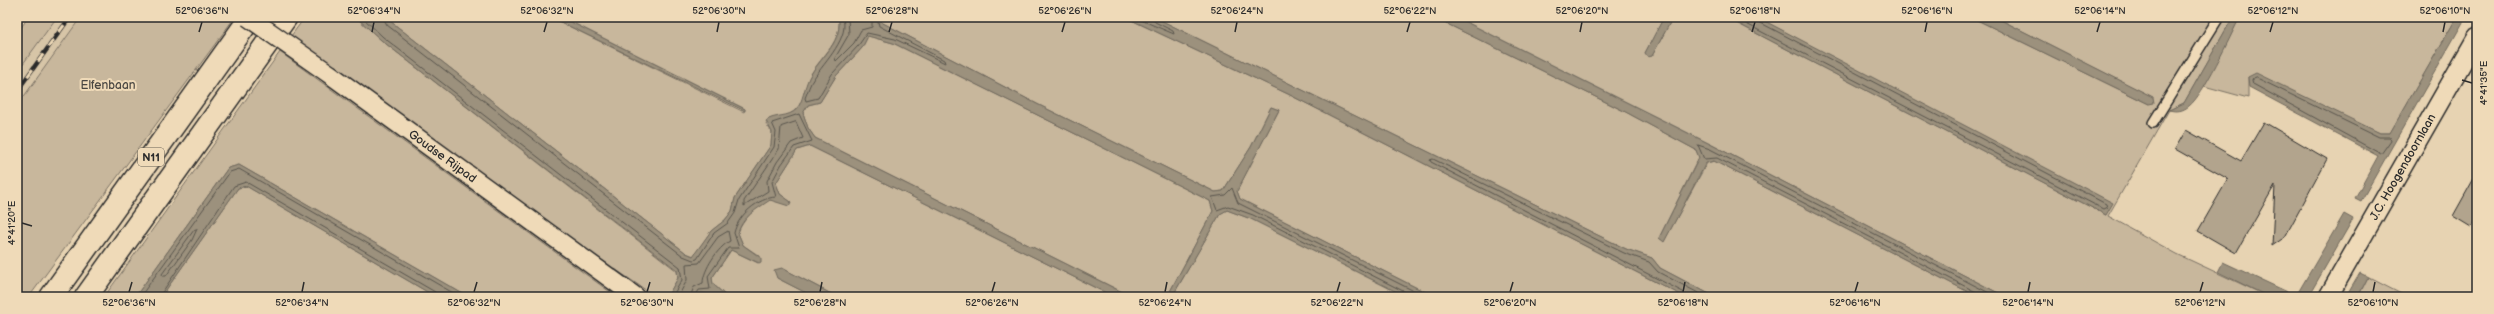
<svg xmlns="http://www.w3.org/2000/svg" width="2494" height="314" font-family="'Balsamiq Sans',sans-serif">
  <rect width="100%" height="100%" fill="#e7d3b2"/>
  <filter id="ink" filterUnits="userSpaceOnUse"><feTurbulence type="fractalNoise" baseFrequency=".025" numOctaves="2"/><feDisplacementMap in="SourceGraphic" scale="8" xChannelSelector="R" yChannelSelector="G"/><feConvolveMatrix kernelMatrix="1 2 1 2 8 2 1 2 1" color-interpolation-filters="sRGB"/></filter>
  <g filter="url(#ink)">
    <!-- built -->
    <path fill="#d7c5a7" d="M57,17H81L17,106V72Z"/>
    <!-- green -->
    <path fill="#c8b79c" stroke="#7a7164" d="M28,17H57L17,72V34Z
      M81,17H235L29,297H17V106Z
      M305,17H356L381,40L677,271L678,278L667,297H656L556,229L291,36Z
      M385,17H550L744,112L745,109L561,17H836L839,20C841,45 818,58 809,78C805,88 804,101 796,109C789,117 778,117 768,119L766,124L772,132L771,145L735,198L732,211L725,220L711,231L694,256L686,253Z
      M1125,17L1288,94L1685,297H1435L1240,199L1237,191L1279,110L1271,107L1251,147L1223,191L1215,192L1037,104L881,22V18Z
      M1154,17H1433L1622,110L1696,150L1699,157L1659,238L1664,241L1707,163L1714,161L1978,297H1715L1660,268L1652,258L1626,249Z
      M1456,17H1664L1645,53L1652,56L1673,17H1725L2106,215L1833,58L1757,17H1971L2149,104L2152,97L1995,17H2233L2184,103L2169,110L2108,216L2177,254L2269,297H2006L1712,145Z
      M2240,17H2457L2390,133H2380L2248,77V98L2204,86Z
      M868,36L893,43L1210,201L1213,211L1167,297H1132L815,138L808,128L803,113L808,105L820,102L836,76L862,48Z
      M280,52L617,297H468L239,165L228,168L135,297H104Z
      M810,146L1114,297H837L782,268L777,278L814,297H727L713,284L712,278L731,250L758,263L761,257L743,245L738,233C741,222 759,202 771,200C777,200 785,201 791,202L780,194L776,183L797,150Z
      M246,186L436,297H161L238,188Z
      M1227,210L1251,219L1407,297H1172L1220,214Z
      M2368,277L2407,297H2358Z"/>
    <!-- water -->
    <path fill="#9c917d" stroke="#6f685c" d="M356,17H385L686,253L693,256L711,231L725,220L732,211L735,198L771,145L772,132L766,121C774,114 788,118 797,109C803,101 804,88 809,78C819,58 841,45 839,20L836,17H881V22L1037,104L1215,192L1223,191L1251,147L1271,107L1279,110L1237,191L1240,199L1435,297H1407L1251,219L1227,210L1220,214L1172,297H1167L1213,211L1210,201L893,43L868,36L862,48L836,76L820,102L808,105L803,113L808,128L815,138L1132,297H1114L810,146L797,150L776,183L780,194L791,202L789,206L770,200C757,209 742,217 738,233L743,245L761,258V262L759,263L731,250L712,278L713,284L727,297H710L707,294L701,293L698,297H667L678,278L677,270L381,40Z
      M550,17H561L745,109V111Z
      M1125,17H1154L1626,249L1652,258L1660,268L1715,297H1685L1288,94Z
      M1433,17H1456L1712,145L2006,297H1978L1714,161L1706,163L1664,242L1659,238L1699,158L1696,150L1622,110Z
      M1664,17H1673L1652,56L1648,57L1645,53Z
      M1725,17H1757L2113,203L2106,215Z
      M1971,17H1995L2153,97L2154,103L2149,104Z
      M2233,17H2240C2231,35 2203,96 2189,106C2183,111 2177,112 2169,110L2184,103Z
      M2457,17H2466L2361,201L2355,198L2378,156L2249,87L2248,77L2256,73L2380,133H2390Z
      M239,165L451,287L468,297H436L246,186L238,188L161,297H135L228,168Z
      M2344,214L2353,219L2308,297H2269L2218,272L2223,262L2296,296Z
      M782,268L837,297H814L777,278L774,270Z
      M2360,273L2368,277L2358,297H2346Z"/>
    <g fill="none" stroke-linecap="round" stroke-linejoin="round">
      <!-- shore -->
      <path stroke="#58544c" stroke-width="1" d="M362,17L383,37L680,267L682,280L672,297
        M383,17L387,25L683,256L693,260L697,259L714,233L728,223L735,213L739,200L774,147L776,132L772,123L799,114L812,141L794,147L781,165L772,182L776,197C758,198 738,215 734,233L739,248H728L708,276L710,289L699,290L695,297
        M842,17C852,35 824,63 814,78C810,83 808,91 805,98L806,101L818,98L832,74L858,46L867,33L895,39L945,63L944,60L879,26L877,17
        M848,17L849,34L835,58L836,61L854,43L861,30L872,27V17
        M1134,17L1174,34L1173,31L1155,22L1153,17
        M1733,17L2103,209L2107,207L2106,204L1759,22L1756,17
        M2257,78L2378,137H2390L2391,140L2381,154L2253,84L2252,80Z
        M796,122L803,138L791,143L777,162L767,181L768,191L744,206V201L779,149L781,127Z
        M197,229L192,240L166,276H163L162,274L194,230Z
        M140,297L230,172L239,169L460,297
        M159,297L234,186L246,182L435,292L437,297
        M678,297L687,280L686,264L699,263L718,237L728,231L730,241C718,247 703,270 703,283L694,287L690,297
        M1407,297L1405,292L1253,215L1228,206L1217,210L1212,197L1225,195L1232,188L1238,203L1426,297
        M1686,297L1683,292L1431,162L1430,160L1433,159L1624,253L1649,262L1658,272L1706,297
        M1979,297L1976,292L1717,158L1704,159L1698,145L1710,149L1997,297"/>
    </g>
    <!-- building -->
    <path fill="#b2a48d" stroke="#2b2b2b" d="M2264,122L2327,159L2285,237L2272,246L2275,185L2236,253L2198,231L2228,179L2175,149L2186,130L2241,161Z
      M2477,173V217L2471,227L2453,216Z"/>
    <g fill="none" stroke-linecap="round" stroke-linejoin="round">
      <!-- service casing -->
      <g stroke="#2b2b2b" stroke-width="12">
        <path id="service" d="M2153,123L2219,17"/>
      </g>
      <!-- minor casing -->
      <g stroke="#2b2b2b" stroke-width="21">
        <g id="minor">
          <path id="s1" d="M331,75L636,297"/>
          <path id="s2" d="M2328,297L2477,37"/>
        </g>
      </g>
      <!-- trunk casing -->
      <g stroke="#2b2b2b" stroke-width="25">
        <path id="trunk" d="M51,297L251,17
          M86,297L286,17"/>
      </g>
      <!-- service -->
      <use href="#service" stroke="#efdab8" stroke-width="9"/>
      <!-- minor -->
      <use href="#minor" stroke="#efdab8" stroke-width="18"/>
      <!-- trunk -->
      <use href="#trunk" stroke="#efdab8" stroke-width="22"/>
      <!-- rail casing -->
      <g stroke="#2b2b2b" stroke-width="4.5">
        <path id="rail" d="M17,91L70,17"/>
      </g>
      <!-- rail -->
      <use href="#rail" stroke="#efdab8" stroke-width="3" stroke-dasharray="9" stroke-linecap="butt"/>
      <!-- minor-bridge casing -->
      <g stroke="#2b2b2b" stroke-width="21" stroke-linecap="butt">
        <path id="minor-bridge" d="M248,17L331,75"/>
      </g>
      <!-- minor-bridge -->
      <use href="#minor-bridge" stroke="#efdab8" stroke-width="18"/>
    </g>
  </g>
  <!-- ticks -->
  <path fill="none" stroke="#2b2b2b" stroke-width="1.5" d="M199,32L202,22M372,32L374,22M544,32L547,22M717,32L719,22M889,32L892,22M1062,32L1065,22M1235,32L1237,22M1407,32L1410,22M1580,32L1582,22M1752,32L1755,22M1925,32L1927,22M2097,32L2100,22M2270,32L2273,22M2443,32L2445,22M2462,80L2472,83M22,223L32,226M129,292L132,282M302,292L304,282M474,292L477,282M647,292L650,282M820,292L822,282M992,292L995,282M1165,292L1167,282M1337,292L1340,282M1510,292L1513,282M1683,292L1685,282M1855,292L1858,282M2028,292L2030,282M2200,292L2203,282M2373,292L2375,282"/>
  <g text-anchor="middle" stroke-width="4" stroke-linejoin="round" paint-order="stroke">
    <!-- shield labels -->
    <rect fill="#efdab8" stroke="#666055" stroke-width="1" x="138" y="148" width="26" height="18" rx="3"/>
    <g font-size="11" font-weight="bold" fill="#2b2b2b">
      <text x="151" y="161">N11</text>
    </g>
    <!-- park labels -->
    <g font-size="12" fill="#4a4742" stroke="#efdab8">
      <text x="108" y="89">Elfenbaan</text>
    </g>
    <!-- street labels -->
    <g font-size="12" fill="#2b2b2b" stroke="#efdab8">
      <text dy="4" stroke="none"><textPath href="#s1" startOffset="138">Goudse Rijpad</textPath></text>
      <text dy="4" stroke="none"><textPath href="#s2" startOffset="150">J.C. Hoogendoornlaan</textPath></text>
    </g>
  </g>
  <!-- margin -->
  <rect width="2494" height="314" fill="none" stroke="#efdab8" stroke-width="44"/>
  <rect x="22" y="22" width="2450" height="270" fill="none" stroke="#2b2b2b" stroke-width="1.5"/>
  <g font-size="10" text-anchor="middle" fill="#2b2b2b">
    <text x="202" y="14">52°06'36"N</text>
    <text x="374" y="14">52°06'34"N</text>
    <text x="547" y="14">52°06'32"N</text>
    <text x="719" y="14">52°06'30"N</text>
    <text x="892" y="14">52°06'28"N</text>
    <text x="1065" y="14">52°06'26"N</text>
    <text x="1237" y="14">52°06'24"N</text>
    <text x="1410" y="14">52°06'22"N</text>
    <text x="1582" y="14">52°06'20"N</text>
    <text x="1755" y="14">52°06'18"N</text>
    <text x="1927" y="14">52°06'16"N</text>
    <text x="2100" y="14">52°06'14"N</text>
    <text x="2273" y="14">52°06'12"N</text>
    <text x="2445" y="14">52°06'10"N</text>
    <text transform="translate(2483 83) rotate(-90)" y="4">4°41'35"E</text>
    <text transform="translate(11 223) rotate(-90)" y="4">4°41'20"E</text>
    <text x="129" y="306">52°06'36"N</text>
    <text x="302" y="306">52°06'34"N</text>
    <text x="474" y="306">52°06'32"N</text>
    <text x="647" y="306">52°06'30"N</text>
    <text x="820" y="306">52°06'28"N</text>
    <text x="992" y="306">52°06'26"N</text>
    <text x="1165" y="306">52°06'24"N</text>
    <text x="1337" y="306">52°06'22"N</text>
    <text x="1510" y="306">52°06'20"N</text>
    <text x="1683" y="306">52°06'18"N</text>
    <text x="1855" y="306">52°06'16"N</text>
    <text x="2028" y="306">52°06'14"N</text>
    <text x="2200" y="306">52°06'12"N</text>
    <text x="2373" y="306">52°06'10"N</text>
  </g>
</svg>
